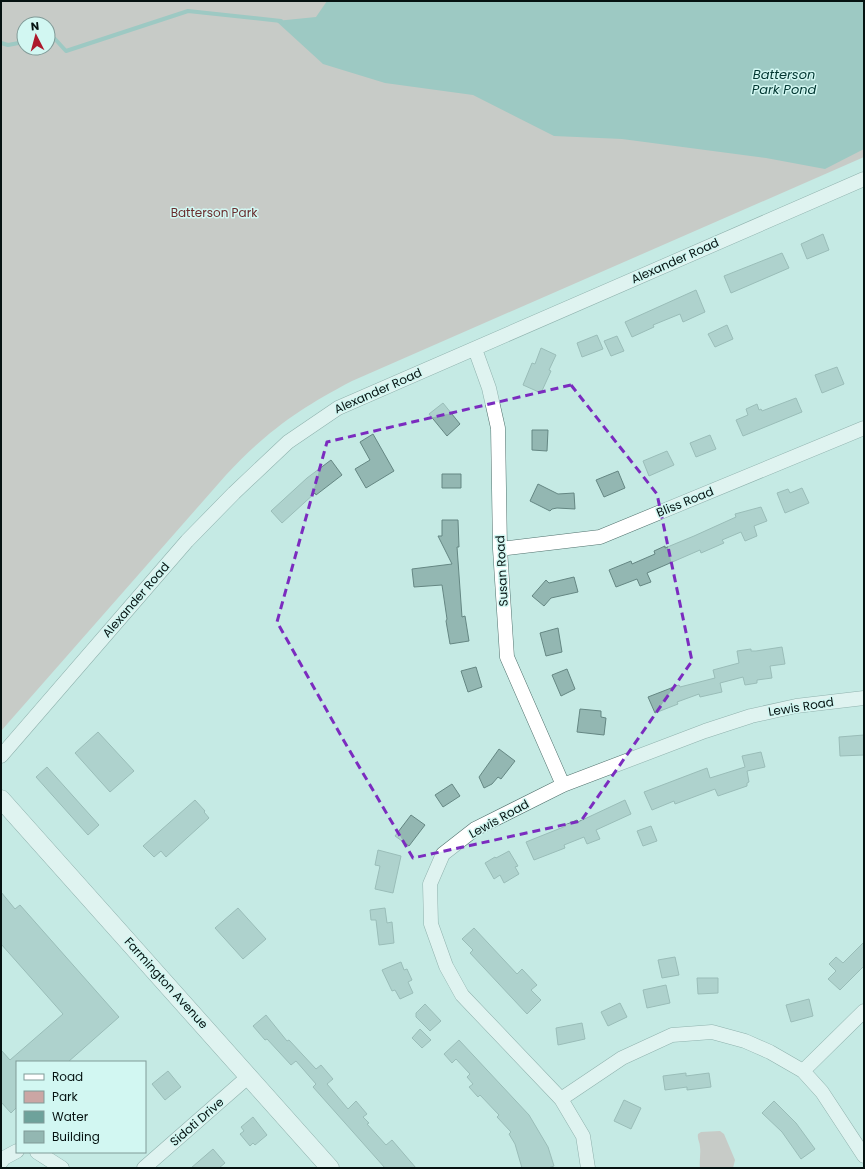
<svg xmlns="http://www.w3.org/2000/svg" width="865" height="1169" font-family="Poppins,sans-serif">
  <rect width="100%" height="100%" fill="#c5eae4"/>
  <!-- green -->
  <path fill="#cba6a4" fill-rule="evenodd" d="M1,1H864V157L352,381C300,408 266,432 226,475L1,731ZM24,24H48V48H24Z
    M720,1131L724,1134L735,1160L733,1168H700C699,1161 701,1154 700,1147C700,1142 697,1140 698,1134L701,1132Z"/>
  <!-- water -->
  <path fill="#6ea29b" d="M327,1H864V149L825,169L766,158L622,139L554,136L473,95L385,83L323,64L276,21L316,17Z"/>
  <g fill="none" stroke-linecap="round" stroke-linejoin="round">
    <!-- stream -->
    <path stroke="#6ea29b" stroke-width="4" d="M48,39H55L66,51L188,11L281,21
      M1,43L8,45L24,42"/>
  </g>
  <!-- building -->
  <path fill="#93b7b2" stroke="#658783" d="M823,234L829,250L807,259L801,244Z
    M782,253L789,268L731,293L724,276Z
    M696,290L705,312L683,322L680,314L653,325L654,327L632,337L625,322Z
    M727,325L733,339L715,347L708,334Z
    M597,335L603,349L582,357L577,343Z
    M617,336L624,351L611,356L604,341Z
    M541,348L556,355L549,370L551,371L541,393L523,385L532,363L535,364Z
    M837,367L844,384L822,393L815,375Z
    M796,398L802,412L743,436L736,420L748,415L746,409L757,404L759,410L761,409L762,411Z
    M443,403L460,424L447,436L429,414Z
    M532,430H548L547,451L532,450Z
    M373,434L394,471L366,488L355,469L370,460L360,442Z
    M710,435L716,449L696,457L690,443Z
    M667,451L674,465L649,476L643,461Z
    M331,460L342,475L316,495L315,493L282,523L271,511L307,478Z
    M618,471L625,488L604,497L596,480Z
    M442,474H461V488H442Z
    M538,484L558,494L574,493L575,509L557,508L552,509L550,511L530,501Z
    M802,488L809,503L785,513L777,493L788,489L790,493Z
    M761,507L767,521L754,526L757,536L745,541L741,532L722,540L724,543L701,553L700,550L647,573L651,582L640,586L637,579L616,587L609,570L631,561L632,564L655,554L654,551L665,546V548L694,536L736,517L735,514Z
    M442,520H458L459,547H457L462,617L465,616L469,641L450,644L446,621L447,619L442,585L414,587L412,569L452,564L438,536H442Z
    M574,577L578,592L551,598L544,606L532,596L546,580L549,583Z
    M558,628L562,652L546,656L540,633Z
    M782,647L785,664L770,666L772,678L757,680V683L745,685L743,677L720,683L722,692L700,697L699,694L677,702L678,704L655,713L648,697L679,685L680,687L715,678L713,670L739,663L737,651L751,649V651H756Z
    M476,667L482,687L468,692L461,671Z
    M567,669L575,689L561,696L552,675Z
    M580,709L601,711V717L606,718L604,735L577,732Z
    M98,732L134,771L110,792L75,753Z
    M864,735V755L840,756L839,737Z
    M499,749L515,761L501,779L498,777L492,784L484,788L479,777Z
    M761,752L765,767L747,771L749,782L747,783V786L718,796L715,789L675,804L674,801L652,810L644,792L707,768L710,778L745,767L742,756Z
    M47,767L99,825L88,835L36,777Z
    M452,784L460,796L443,807L435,795Z
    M195,800L205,811L204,812L209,818L166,857L161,851L154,857L143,846Z
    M625,800L631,814L596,830L600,839L587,844L584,837L564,845L565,848L534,860L526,842L566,826L565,825L577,820L578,822Z
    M411,815L425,825L409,846L395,836Z
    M651,826L657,841L643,846L637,831Z
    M378,850L401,856L393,893L375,889L380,866L375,865Z
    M509,851L518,866L515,867L519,874L504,883L500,875L494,879L485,863L495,857L496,858Z
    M1,892L15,909L20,905L119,1017L68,1062H17V1107L11,1113L1,1102V1050L10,1060L63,1014L1,944Z
    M238,908L266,939L243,959L215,928Z
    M385,908L387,923L392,922L394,943L379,945L376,920H371L370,910Z
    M474,928L517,974L522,969L537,985L531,990L541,1000L527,1014L470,953L473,950L462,939Z
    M864,942V966L840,990L828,979L836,971L829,964L836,957L843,963Z
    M675,957L679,975L662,978L658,960Z
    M401,962L404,970L407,969L412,980L408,982L413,993L400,999L395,990L392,991L382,970Z
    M697,978H718V993L698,994Z
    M666,985L670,1003L647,1008L643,990Z
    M809,999L813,1016L791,1022L786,1005Z
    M620,1003L627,1017L608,1026L601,1012Z
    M425,1004L441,1021L430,1031L416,1017V1013Z
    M266,1015L287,1041L289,1040L316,1069L321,1065L333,1079L327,1084L348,1109L356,1101L367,1114L363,1117L369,1123L367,1124L386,1145L392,1140L416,1168H385L313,1087L316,1084L296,1061L291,1065L267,1039L265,1040L253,1026Z
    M582,1023L585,1039L558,1045L556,1028Z
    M420,1029L431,1040L422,1048L412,1038Z
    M459,1040L529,1115L548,1147L554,1166L548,1168H522L515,1144L509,1134L511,1132L497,1117L499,1115L480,1095L478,1097L469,1087L473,1084L467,1077L470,1074L456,1059L452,1063L444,1054Z
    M168,1071L181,1087L165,1100L152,1084Z
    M686,1073V1076L709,1073L711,1087L687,1090V1087L665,1090L663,1076Z
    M624,1100L641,1108L631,1129L614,1121Z
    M774,1101L796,1123L815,1149L801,1159L782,1132L762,1113Z
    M253,1117L267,1135L255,1145L253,1143L250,1146L240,1134L244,1131L241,1127Z
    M213,1149L225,1163L219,1168H191Z"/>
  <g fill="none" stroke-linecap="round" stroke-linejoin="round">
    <!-- minor casing -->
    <g stroke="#50716d" stroke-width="15">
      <path id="minor" d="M475,349L489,388L498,428L500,549L507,657L563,785
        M500,549L600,537L864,428
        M1,756L187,541L234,493L288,442L338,408L864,179
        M803,1071L864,1011
        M561,1099L622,1058L672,1035L712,1032L745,1041L770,1052L803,1071L822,1092L864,1156
        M37,1152L62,1168
        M1,1162L4,1158L17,1151
        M144,1168L249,1076
        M588,1168L583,1136L561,1099L462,995L446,966L431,924L430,884L443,854L475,829L563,785L705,731L751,716L796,706L864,698"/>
    </g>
    <!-- major casing -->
    <g stroke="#50716d" stroke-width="19">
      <path id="major" d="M1,799L330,1168"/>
    </g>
    <!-- minor -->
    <use href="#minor" stroke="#fff" stroke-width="14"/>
    <!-- major -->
    <use href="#major" stroke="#fff" stroke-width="18"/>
  </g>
  <!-- marked area -->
  <path d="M0 0H865V1169H0ZM571,385L657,494L692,661L581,821L413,858L344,741L277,622L327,442Z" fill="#c5eae4" fill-opacity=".55" fill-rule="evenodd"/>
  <path fill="none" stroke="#7b2cbf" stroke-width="3" stroke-dasharray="8 5" stroke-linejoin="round" d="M571,385L657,494L692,661L581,821L413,858L344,741L277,622L327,442Z"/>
  <g text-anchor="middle" stroke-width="3" stroke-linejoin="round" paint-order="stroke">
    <!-- park labels -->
    <g font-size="12" fill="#692d2d" stroke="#d2f7f2">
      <text x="214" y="217">Batterson Park</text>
    </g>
    <!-- street labels -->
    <g font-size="12" fill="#051211" stroke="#d2f7f2">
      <text transform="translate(675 261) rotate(-24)" y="4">Alexander Road</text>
      <text transform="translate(378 391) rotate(-24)" y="4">Alexander Road</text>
      <text transform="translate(685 502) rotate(-22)" y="4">Bliss Road</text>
      <text transform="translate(502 571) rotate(-93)" y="4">Susan Road</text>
      <text transform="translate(136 600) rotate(-49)" y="4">Alexander Road</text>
      <text transform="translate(801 707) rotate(-9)" y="4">Lewis Road</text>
      <text transform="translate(499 819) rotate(-29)" y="4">Lewis Road</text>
      <text transform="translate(166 983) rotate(48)" y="4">Farmington Avenue</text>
      <text transform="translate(197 1122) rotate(-41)" y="4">Sidoti Drive</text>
    </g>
    <!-- water labels -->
    <g font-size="13" font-style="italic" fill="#013631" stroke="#d2f7f2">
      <text x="784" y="79">Batterson<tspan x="784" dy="15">Park Pond</tspan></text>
    </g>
  </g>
  <!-- border -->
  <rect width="865" height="1169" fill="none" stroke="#051211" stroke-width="4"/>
  <!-- legend -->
  <rect x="16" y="1061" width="130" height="92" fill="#d2f7f2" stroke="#809b98"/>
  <rect x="24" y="1074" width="20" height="6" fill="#ffffff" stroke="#809b98"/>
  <text x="52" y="1081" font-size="12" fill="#051211">Road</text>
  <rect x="24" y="1091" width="20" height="12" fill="#cba6a4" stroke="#809b98"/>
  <text x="52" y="1101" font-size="12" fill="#051211">Park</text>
  <rect x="24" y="1111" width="20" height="12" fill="#6ea29b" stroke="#809b98"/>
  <text x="52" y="1121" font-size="12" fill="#051211">Water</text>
  <rect x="24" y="1131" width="20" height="12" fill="#93b7b2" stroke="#809b98"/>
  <text x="52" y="1141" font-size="12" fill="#051211">Building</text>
  <!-- north arrow -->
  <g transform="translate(36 36) rotate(354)"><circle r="19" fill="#d2f7f2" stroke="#809b98"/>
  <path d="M0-3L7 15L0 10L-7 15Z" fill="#ad192c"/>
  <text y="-6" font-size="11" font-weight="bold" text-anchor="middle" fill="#051211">N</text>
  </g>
</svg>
